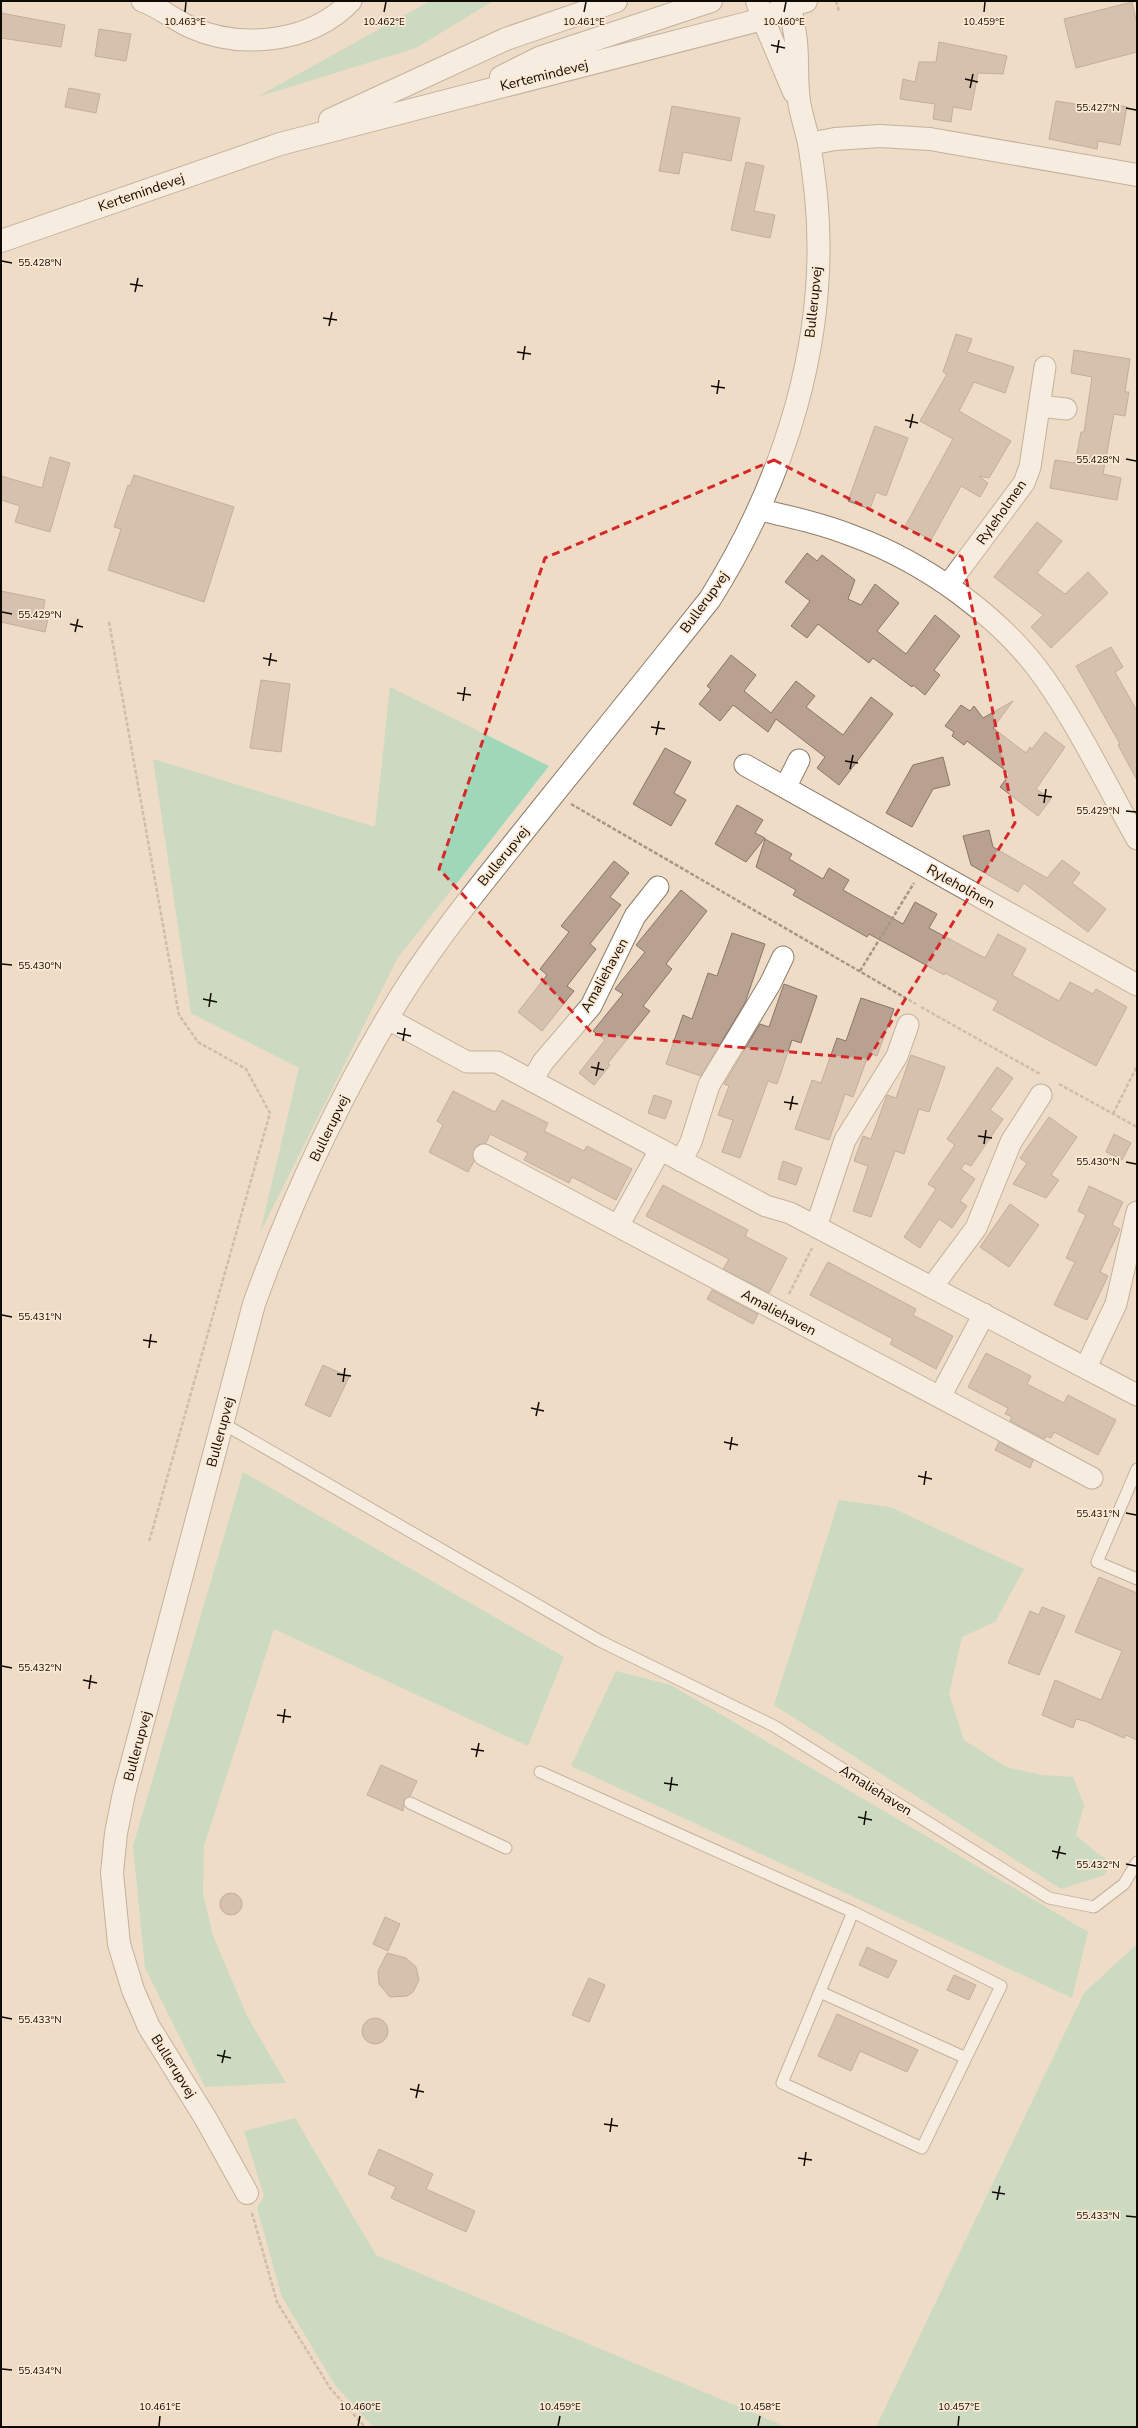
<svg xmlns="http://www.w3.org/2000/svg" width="1138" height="2428" font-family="'Nunito Sans',sans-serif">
  <rect width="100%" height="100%" fill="#eedcc6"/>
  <!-- green -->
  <path fill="#9fd8b9" d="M430,1H493L416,48L257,97Z
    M390,687L549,766L397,959L260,1233L299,1068L191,1013L153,759L375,827Z
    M243,1472L564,1657L528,1746L274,1629L204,1846L203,1893L213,1936L247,2016L286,2083L205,2087L145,1968L133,1846Z
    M839,1500L890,1507L1024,1569L995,1622L962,1637L949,1694L964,1740L1006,1767L1042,1775L1073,1777L1084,1805L1076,1835L1098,1854L1111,1861L1105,1875L1061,1889L774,1705Z
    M616,1671L671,1685L1088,1932L1072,1998L571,1766Z
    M1137,1944V2427H876L1084,1993Z
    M295,2118L376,2255L787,2427H373L335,2385L282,2297L257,2208L264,2196L244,2131Z"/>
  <!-- building -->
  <path fill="#b9a192" stroke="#8b7567" d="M1132,2L1137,24V52L1076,68L1064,19Z
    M1,13L65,25L61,47L1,38Z
    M99,29L131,34L126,61L95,56Z
    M939,42L1007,56L1003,74L978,73L971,110L953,107L951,122L933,119L935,104L900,99L903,79L915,82L919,62H936Z
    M69,88L100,94L96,113L65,107Z
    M1056,101L1101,108L1102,102L1127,107L1120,145L1098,141L1097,149L1049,139Z
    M672,106L740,118L731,161L683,152L679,174L659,171Z
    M746,162L764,166L754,211L775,215L770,238L731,230Z
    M956,334L972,339L967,352L1014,367L1005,393L974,382L959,411L1011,441L989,478L979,476L988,483L980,497L961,486L931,540L905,526L953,439L920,421L947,374L943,372Z
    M1074,350L1130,359L1125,392H1129L1125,416L1114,414L1103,474L1121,478L1117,500L1050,488L1055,460L1075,463L1081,432H1084L1092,377L1071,373Z
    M875,426L908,438L886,496L876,492L870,509L848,501Z
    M50,457L70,463L50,532L15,522L20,506L1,500V476L42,488Z
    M134,475L234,507L204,602L108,570L121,529L114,527L128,485L130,486Z
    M1037,522L1062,541L1037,573L1065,594L1088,572L1108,593L1051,648L1031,627L1043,615L994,577Z
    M807,553L817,561L822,555L855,580L848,599L861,605L875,584L899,603L877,631L906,654L935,615L960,636L934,670L940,675L925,695L913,685L912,687L873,658L869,663L818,624L807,638L791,626L810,601L785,582Z
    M1,591L45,600L43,612L49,614L45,632L1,622Z
    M1111,647L1123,667L1115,672L1137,711V780L1118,745L1120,744L1076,666Z
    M731,655L756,675L744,691L771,713L796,681L815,696L806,707L843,735L871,697L893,714L839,785L817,768L825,757L776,719L768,732L733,705L720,721L699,704L711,689L707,686Z
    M261,680L290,684L281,752L250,748Z
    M1013,701L993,728L1026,753L1030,747L1032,749L1045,732L1065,747L1036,789L1051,799L1038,816L1000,787L1010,774L967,741L964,745L952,736L954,732L945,726L961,705L970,711L974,706L983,718Z
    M665,748L691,762L674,793L686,800L671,826L633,804Z
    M943,757L950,785L933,789L912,827L886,813L913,765Z
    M737,805L763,820L755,833L765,838L746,862L715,844Z
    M989,830L993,847L1047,878L1062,860L1080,873L1072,883L1106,909L1088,932L1024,883L1018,892L971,865L963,836Z
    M765,839L792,854L789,859L823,879L829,868L849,880L843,890L903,924L915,902L937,914L929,928L985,958L998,934L1026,949L1012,975L1059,1001L1070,982L1093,994L1096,989L1127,1007L1096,1066L993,1010L998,1001L945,973L944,975L869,934L867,937L793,895L796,890L756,867Z
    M614,861L629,873L610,897L621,905L590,944L596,949L567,986L574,991L542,1031L518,1012L547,975L540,969L569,932L561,926Z
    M681,890L707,911L666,964L672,969L643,1006L650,1011L608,1063L610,1065L594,1085L579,1073L605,1040L593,1031L623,994L615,989L645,952L636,945Z
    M732,933L765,944L745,1003L701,1076L666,1064L683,1015L692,1019L708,973L717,976Z
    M784,984L817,996L801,1043L792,1040L777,1084L768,1081L740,1158L722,1152L733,1120L718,1115L729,1086L724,1084L760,1024L769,1027Z
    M861,998L894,1009L877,1056L869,1053L853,1097L845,1094L829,1140L795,1129L812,1080L821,1083L837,1038L846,1041Z
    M911,1055L945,1067L929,1112L919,1109L904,1154L895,1151L871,1217L853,1211L868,1166L854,1161L863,1136L871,1139L887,1095L896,1098Z
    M997,1067L1013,1078L990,1110L1003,1119L971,1166L965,1163L961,1169L975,1179L960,1201L967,1206L952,1228L939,1219L920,1248L904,1237L936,1189L928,1184L955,1145L947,1139Z
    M453,1091L495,1112L502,1100L548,1123L544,1131L584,1151L587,1146L632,1169L616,1200L572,1177L569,1183L524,1160L528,1153L490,1134L486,1143L478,1145L474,1149V1161L468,1172L429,1152L443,1125L437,1121Z
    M654,1095L672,1101L665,1119L648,1113Z
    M1049,1117L1077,1137L1051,1175L1059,1180L1046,1198L1013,1184L1027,1163L1020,1158Z
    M1114,1134L1131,1143L1122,1160L1106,1152Z
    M783,1161L802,1168L796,1185L778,1179Z
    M663,1185L748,1230L745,1236L787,1258L769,1293L723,1269L729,1259L646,1216Z
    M1089,1186L1123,1202L1112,1225L1120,1229L1100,1272L1108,1276L1087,1320L1054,1305L1075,1262L1066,1258L1086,1215L1078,1211Z
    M1010,1204L1039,1225L1009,1267L980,1247Z
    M828,1262L916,1309L913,1315L953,1336L936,1369L890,1344L893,1339L810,1295Z
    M712,1290L758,1314L753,1324L707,1299Z
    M986,1353L1031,1376L1027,1384L1064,1403L1068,1395L1116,1420L1098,1455L1054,1432L1051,1438L1046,1436L1045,1439L1010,1421L1012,1417L1005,1414L1008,1408L968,1387Z
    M323,1365L349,1377L330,1417L305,1405Z
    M999,1442L1033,1460L1030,1468L995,1450Z
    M1099,1577L1137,1593V1740L1126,1735L1124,1738L1085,1721L1076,1719L1073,1728L1042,1715L1055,1680L1101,1700L1122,1651L1075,1632Z
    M1042,1607L1065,1616L1039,1675L1008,1663L1030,1611L1039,1615Z
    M381,1765L417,1781L410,1796L404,1800L403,1811L367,1795Z
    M220 1904a11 11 0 1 1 22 0a11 11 0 1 1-22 0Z
    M385,1917L400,1924L388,1951L373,1944Z
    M867,1947L897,1961L888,1978L859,1965Z
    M387,1953L406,1958L416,1967L419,1980L413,1992L407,1996L390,1997L379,1984L378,1971Z
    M954,1975L976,1985L969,2000L947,1990Z
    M589,1978L605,1985L589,2022L572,2015Z
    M837,2014L918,2050L907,2072L860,2051L851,2071L818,2056Z
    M362 2031a13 13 0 1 1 26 0a13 13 0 1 1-26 0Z
    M379,2149L433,2174L426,2189L475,2211L466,2232L391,2198L396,2187L368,2174Z"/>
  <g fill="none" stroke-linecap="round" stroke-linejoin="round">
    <!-- service casing -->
    <g stroke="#8d7d69" stroke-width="13">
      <path id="service" d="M222,1423L600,1641L774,1726L1049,1898L1094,1907L1124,1884L1137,1862
        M1137,1469L1097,1562L1137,1579
        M540,1772L853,1912L782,2083L922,2148L1001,1986L853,1912
        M410,1803L506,1848
        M820,1992L966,2058"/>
    </g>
    <!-- minor casing -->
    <g stroke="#8d7d69" stroke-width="23">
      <path id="minor" d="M142,1C159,7 173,19 190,27C241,50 311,43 351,1
        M1039,406L1066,409
        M760,510C791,517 823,524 853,536C924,562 1001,616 1045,679C1080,729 1107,786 1137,839
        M948,585L1024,483L1030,467L1045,367
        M745,765L1137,985
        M786,786L799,760
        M388,1019L467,1062H497L766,1206L790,1213L1137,1395
        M532,1081L543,1062L591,1006L635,916L658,887
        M484,1155L1092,1478
        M681,1161L691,1142L709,1085L770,984L783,957
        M618,1226L660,1150
        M816,1227L845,1140L897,1056L908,1025
        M932,1287L976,1228L1011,1142L1041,1095
        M1086,1367L1116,1304L1137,1212
        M940,1397L984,1314"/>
    </g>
    <!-- tertiary casing -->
    <g stroke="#8d7d69" stroke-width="24">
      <path id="tertiary" d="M763,19L794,92
        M809,144L835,139L880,136L930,139L1137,175
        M247,2193L206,2119L149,2027L133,1990L119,1944L112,1873L116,1833L124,1793L254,1304C293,1196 342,1091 402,994C441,932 489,875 535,817C593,745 652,672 710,599C785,479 830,338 816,195C814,178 812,160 809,143C806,129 801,115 799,101C796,82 798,61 796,42C795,30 792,18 790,5"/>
    </g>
    <!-- secondary casing -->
    <g stroke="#8d7d69" stroke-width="24">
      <path id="secondary" d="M757,1L763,19
        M501,77L539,58L711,1
        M330,120L506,39L616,1
        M1,241L280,144L763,19L790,5L806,1"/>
    </g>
    <!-- path -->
    <path stroke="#a59786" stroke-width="2.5" stroke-dasharray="4 2" stroke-linecap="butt" d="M836,1L839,11
      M109,622L179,1015L198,1042L246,1069L270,1113L149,1542
      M571,804L916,1004
      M860,971L914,883
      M921,1007L1040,1074
      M1059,1084L1137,1127
      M1113,1114L1137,1066
      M789,1294L812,1248
      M252,2213L277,2302L330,2388L365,2427"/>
    <!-- service -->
    <use href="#service" stroke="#fff" stroke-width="11"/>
    <!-- minor -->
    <use href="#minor" stroke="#fff" stroke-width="21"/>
    <!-- tertiary -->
    <use href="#tertiary" stroke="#fff" stroke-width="22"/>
    <!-- secondary -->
    <use href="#secondary" stroke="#fff" stroke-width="22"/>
  </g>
  <!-- marked area -->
  <path d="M0 0H1138V2428H0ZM774,460L962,557L1015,823L868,1059L593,1034L439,869L545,558Z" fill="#eedcc6" fill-opacity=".55" fill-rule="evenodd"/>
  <path fill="none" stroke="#d62828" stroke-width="3" stroke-dasharray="8 5" stroke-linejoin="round" d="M774,460L962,557L1015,823L868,1059L593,1034L439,869L545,558Z"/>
  <!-- ticks -->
  <path fill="none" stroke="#100a04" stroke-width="1.5" d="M185,12L186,2M384,12L386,2M584,12L586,2M784,12L786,2M984,12L985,2M771,45L785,48M777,53L779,40M965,79L978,82M970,88L973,74M1126,108L1136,110M2,261L12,263M130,284L143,286M135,292L138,278M323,318L337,320M329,326L332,312M517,352L531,354M523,360L525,346M711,386L725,388M717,394L719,380M905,420L918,423M910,428L913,414M1126,459L1136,461M2,612L12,614M70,624L83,627M75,632L78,619M263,658L277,661M269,666L271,653M457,693L471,695M463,701L465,687M651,727L665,729M656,735L659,721M845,761L858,763M850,769L853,755M1038,795L1052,797M1044,803L1046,789M1126,811L1136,812M2,964L12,965M203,999L217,1002M209,1007L211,993M397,1033L411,1036M403,1041L405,1028M591,1067L604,1070M596,1076L599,1062M784,1102L798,1104M790,1110L793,1096M978,1136L992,1138M984,1144L986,1130M1126,1162L1136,1164M2,1315L12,1317M143,1340L157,1342M149,1348L151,1334M337,1374L351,1376M343,1382L345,1368M531,1408L544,1411M536,1416L539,1402M724,1442L738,1445M730,1450L732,1437M918,1476L932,1479M924,1485L926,1471M1126,1513L1136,1515M2,1666L12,1668M83,1680L97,1683M89,1689L91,1675M277,1715L291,1717M283,1723L285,1709M471,1749L484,1751M476,1757L479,1743M664,1783L678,1785M670,1791L672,1777M858,1817L872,1820M864,1825L866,1811M1052,1851L1066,1854M1057,1859L1060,1846M1126,1864L1136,1866M2,2017L12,2019M217,2055L231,2058M222,2063L225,2050M410,2089L424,2092M416,2098L419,2084M604,2124L618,2126M610,2132L612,2118M798,2158L812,2160M804,2166L806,2152M992,2192L1005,2194M997,2200L1000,2186M1126,2216L1136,2217M2,2369L12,2370M159,2426L160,2416M358,2426L360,2416M558,2426L560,2416M758,2426L760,2416M958,2426L959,2416"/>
  <g text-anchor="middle" stroke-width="3.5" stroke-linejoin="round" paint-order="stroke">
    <!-- street labels -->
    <g font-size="14" fill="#100a04" stroke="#fce9d3">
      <text transform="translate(544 75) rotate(-14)" y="5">Kertemindevej</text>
      <text transform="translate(141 192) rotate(-19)" y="5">Kertemindevej</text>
      <text transform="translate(813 302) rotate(-84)" y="5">Bullerupvej</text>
      <text transform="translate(1001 512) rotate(-55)" y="5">Ryleholmen</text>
      <text transform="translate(704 602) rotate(-54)" y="5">Bullerupvej</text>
      <text transform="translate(503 856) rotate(-51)" y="5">Bullerupvej</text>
      <text transform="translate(961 886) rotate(29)" y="5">Ryleholmen</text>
      <text transform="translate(604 975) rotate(-61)" y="5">Amaliehaven</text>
      <text transform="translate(329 1128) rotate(-64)" y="5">Bullerupvej</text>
      <text transform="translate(779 1312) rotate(28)" y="5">Amaliehaven</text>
      <text transform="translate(220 1432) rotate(-75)" y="5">Bullerupvej</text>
      <text transform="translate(137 1746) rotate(-75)" y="5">Bullerupvej</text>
      <text transform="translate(876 1790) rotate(32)" y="5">Amaliehaven</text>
      <text transform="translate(174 2066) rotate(58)" y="5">Bullerupvej</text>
    </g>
  </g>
  <g font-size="10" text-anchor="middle" fill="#100a04" stroke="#fce9d3" stroke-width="3.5" stroke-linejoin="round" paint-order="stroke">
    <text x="384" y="25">10.462°E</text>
    <text x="584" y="25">10.461°E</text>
    <text x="784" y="25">10.460°E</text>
    <text x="984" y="25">10.459°E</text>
    <text x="185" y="25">10.463°E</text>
    <text x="1098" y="111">55.427°N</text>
    <text x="40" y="266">55.428°N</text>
    <text x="1098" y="463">55.428°N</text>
    <text x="40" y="618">55.429°N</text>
    <text x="1098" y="814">55.429°N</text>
    <text x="40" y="969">55.430°N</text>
    <text x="1098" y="1165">55.430°N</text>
    <text x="40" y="1320">55.431°N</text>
    <text x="1098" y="1517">55.431°N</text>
    <text x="40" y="1671">55.432°N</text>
    <text x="1098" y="1868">55.432°N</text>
    <text x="40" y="2023">55.433°N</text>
    <text x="1098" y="2219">55.433°N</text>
    <text x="40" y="2374">55.434°N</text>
    <text x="160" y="2410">10.461°E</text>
    <text x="360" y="2410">10.460°E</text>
    <text x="560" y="2410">10.459°E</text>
    <text x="760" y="2410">10.458°E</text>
    <text x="959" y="2410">10.457°E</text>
  </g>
  <!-- border -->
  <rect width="1138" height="2428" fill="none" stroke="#100a04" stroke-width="4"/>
</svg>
